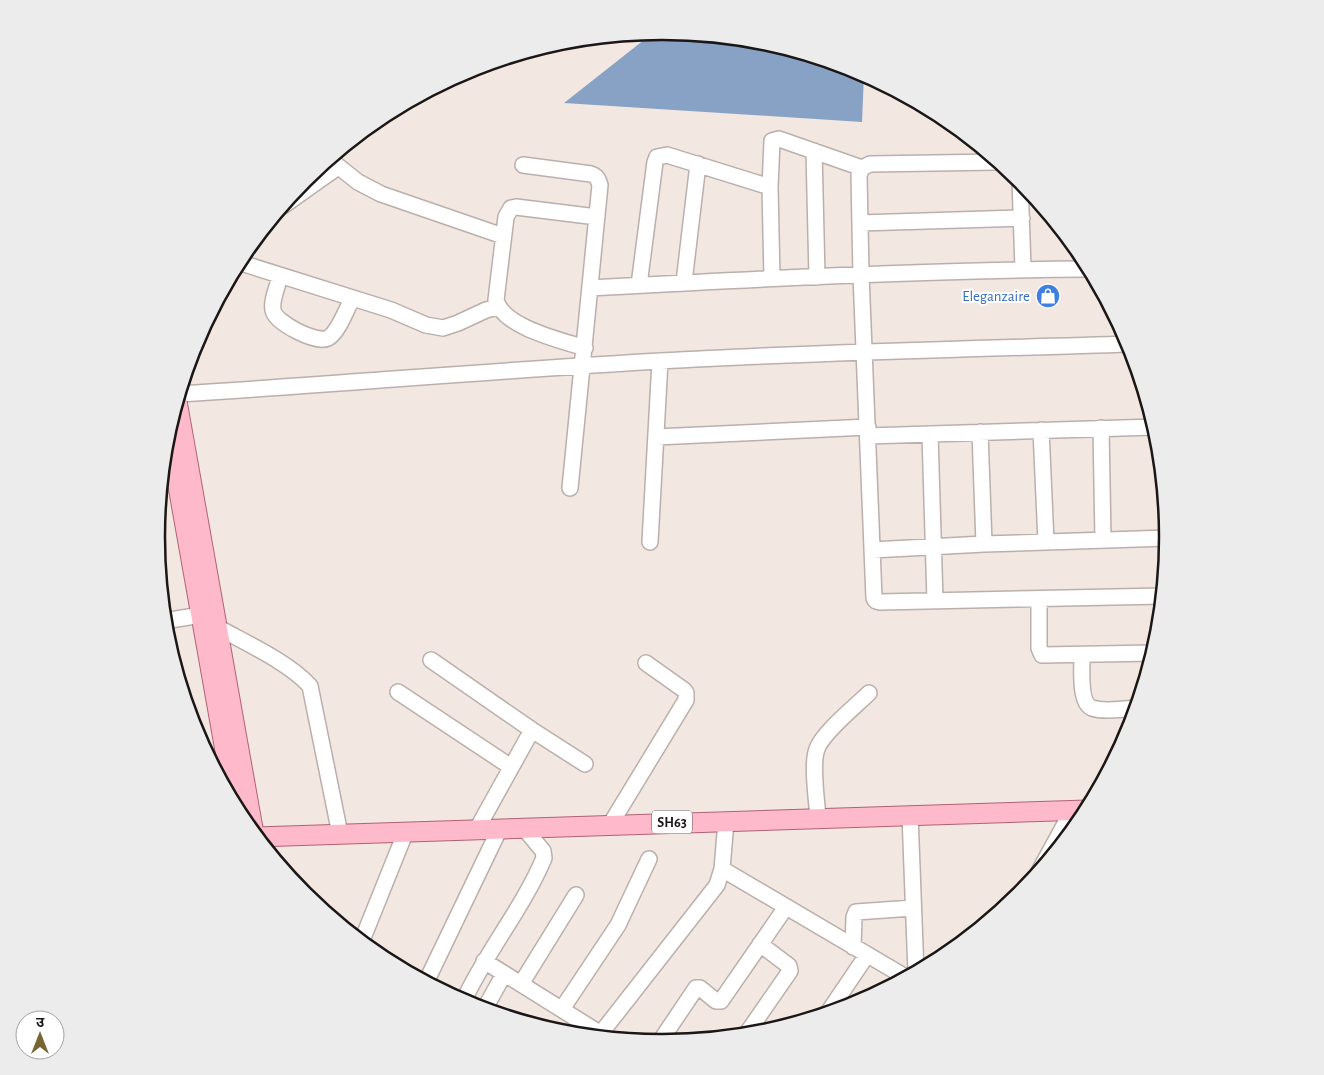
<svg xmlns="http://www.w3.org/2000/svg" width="1324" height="1075" font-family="'Alegreya Sans','Noto Sans Devanagari',sans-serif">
  <rect width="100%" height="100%" fill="#f3e7e2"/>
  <!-- water -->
  <path fill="#87a2c5" d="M662,31L761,41L856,70L864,74L862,122L564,103L654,32Z"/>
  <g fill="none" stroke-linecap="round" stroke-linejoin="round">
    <!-- minor casing -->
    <g stroke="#bbafab" stroke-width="18">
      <path id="minor" d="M814,151L817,277
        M329,159L358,182L381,194L503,236
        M998,162L870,164L862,168L859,175L861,275L874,598L876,601L880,602L1163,596
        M523,165L591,174C597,176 598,179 600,185L570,488
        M1020,180L1023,269
        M283,206L338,167
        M860,223L1022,218
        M238,262L391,310L426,325L443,328L458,323L486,310L498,307
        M280,276C278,286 271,300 273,310C275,323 317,344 328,338C338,333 347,308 352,299
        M772,278L770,187L772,141L779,139L862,168
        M684,282L698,164
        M639,285L655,162L657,157L667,155L770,187
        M590,288C757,279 923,270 1090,269
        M585,348C560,340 503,327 496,300L506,217L511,208L516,207L597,217
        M179,394C340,384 500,370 661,361C817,352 974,349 1130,344
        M1101,428L1103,540
        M1041,430L1046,542
        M980,432L984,544
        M930,434L935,601
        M868,436L1155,427
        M656,437L868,427
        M650,542L660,361
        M872,550L984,544L1168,538
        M1039,599V648L1042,655L1154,653
        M164,621L201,615
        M217,627C246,643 288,662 310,686L340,834
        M1082,655C1082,668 1079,703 1092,708C1103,712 1125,709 1137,708
        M431,660L532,730L585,764
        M398,692L511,767
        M910,815L916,973
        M818,818C817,801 811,764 817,749C822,733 857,705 869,693
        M610,825L686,700V693L684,690L646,663
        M477,829L532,730
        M722,869L907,978
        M1037,875L1072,811
        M361,943L406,831
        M853,947L854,917L856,912L913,908
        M484,961L601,1034
        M429,976L500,828
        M521,984L576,895
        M463,1002C486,952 523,908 544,858L543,851L524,828
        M562,1009L618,925L649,859
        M484,1010L504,974
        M827,1014L867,955
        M745,1036L790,971L789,966L760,944
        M598,1037L717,885L722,869L726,821
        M659,1043L696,988H700L716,1001H721L786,907"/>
    </g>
    <!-- major casing -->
    <g stroke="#af6275" stroke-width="21">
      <path id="major" d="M177,401L254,834
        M168,430L235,807
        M256,837L1087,810"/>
    </g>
    <!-- minor -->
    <use href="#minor" stroke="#fff" stroke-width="15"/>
    <!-- major -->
    <use href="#major" stroke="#feb9cb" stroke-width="19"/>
  </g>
  <!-- icons -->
  <defs>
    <g id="shop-disc" transform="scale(1.25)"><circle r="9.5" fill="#3f7fe0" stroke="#fff"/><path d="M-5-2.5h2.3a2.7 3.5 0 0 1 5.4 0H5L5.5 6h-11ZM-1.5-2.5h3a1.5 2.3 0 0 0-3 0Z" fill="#fff"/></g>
  </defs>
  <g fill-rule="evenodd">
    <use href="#shop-disc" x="1048" y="296"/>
  </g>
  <g text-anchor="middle" stroke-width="4" stroke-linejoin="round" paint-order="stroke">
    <!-- shield labels -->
    <rect fill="#fff" stroke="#5f5d5c" stroke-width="1" x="652" y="810.5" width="40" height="23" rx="4"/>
    <g font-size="14" font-weight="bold" fill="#1b1716">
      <text x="672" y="827">SH63</text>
    </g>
    <!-- shop labels -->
    <g font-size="15" fill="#366cbe" stroke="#fff" text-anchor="end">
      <text x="1030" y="301">Eleganzaire</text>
    </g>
  </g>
  <!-- crop -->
  <path d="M0 0H1324V1075H0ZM165 537a497 497 0 1 1 994 0a497 497 0 1 1-994 0Z" fill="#edecec" fill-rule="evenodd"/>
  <path fill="none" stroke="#1b1716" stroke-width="2.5" d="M165 537a497 497 0 1 1 994 0a497 497 0 1 1-994 0Z"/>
  <!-- north arrow -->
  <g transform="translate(40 1035)"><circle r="24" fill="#ffffff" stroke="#a4a2a2"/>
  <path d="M0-4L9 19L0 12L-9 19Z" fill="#766533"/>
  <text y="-8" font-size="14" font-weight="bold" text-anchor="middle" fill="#1b1716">उ</text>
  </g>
</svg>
